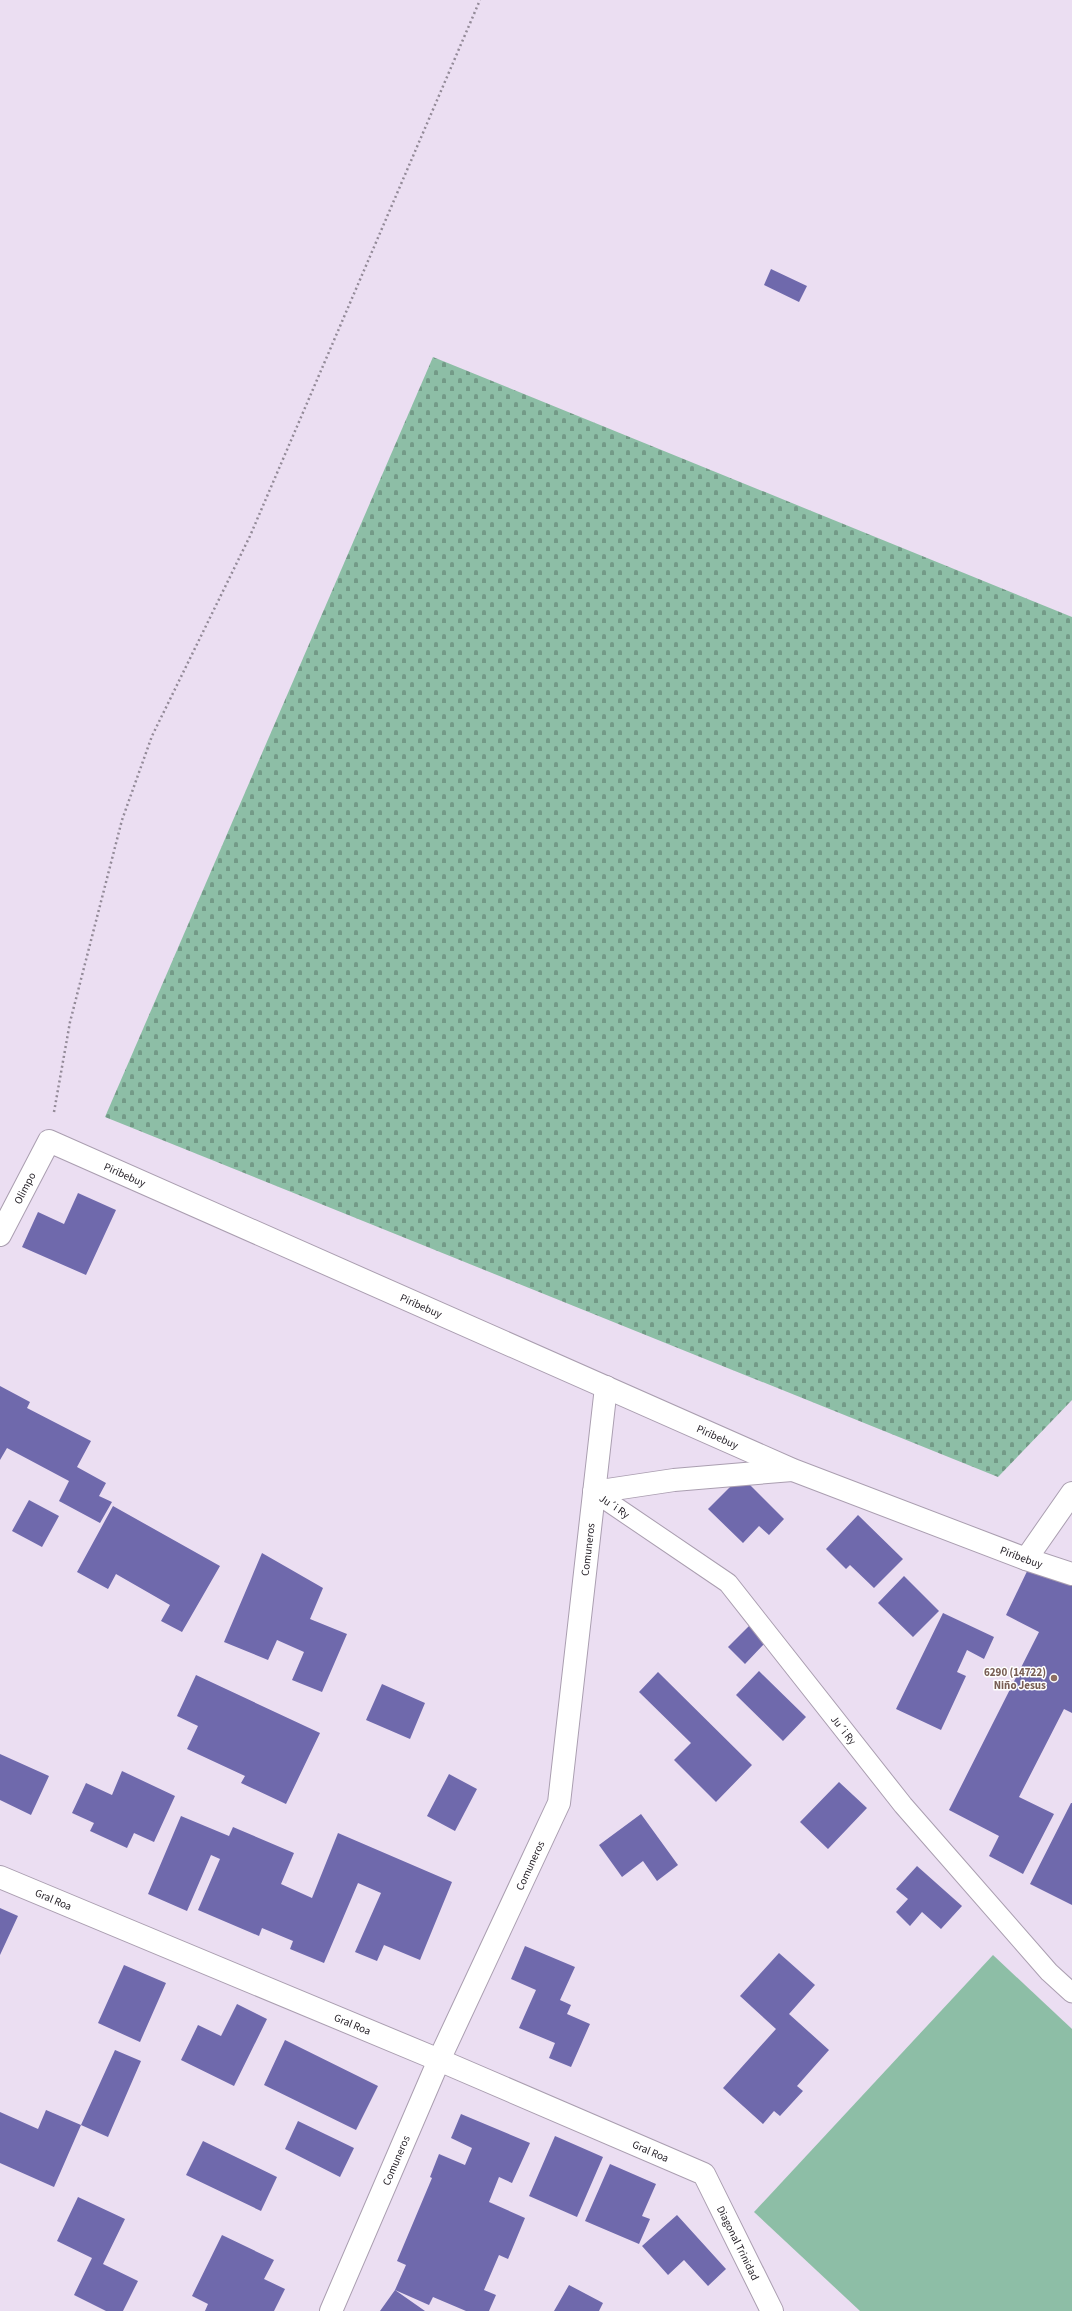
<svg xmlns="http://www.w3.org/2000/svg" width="1072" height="2311" font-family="'Source Sans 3',sans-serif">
  <defs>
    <pattern id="cemetery-stones" width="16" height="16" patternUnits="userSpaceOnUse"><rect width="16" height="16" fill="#8dbea6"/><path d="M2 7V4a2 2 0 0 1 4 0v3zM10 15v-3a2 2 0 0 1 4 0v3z" fill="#739a87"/></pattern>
  </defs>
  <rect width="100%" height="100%" fill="#ebdef2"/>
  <!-- green -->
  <path fill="#8dbea6" d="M993,1955L1072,2029V2311H860L754,2212Z"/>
  <!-- cemetery -->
  <path fill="url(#cemetery-stones)" d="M433,357L1072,617V1400L998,1477L105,1117Z"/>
  <!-- building -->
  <path fill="#6f69ac" d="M771,269L807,286L799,302L764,285Z
    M78,1193L116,1210L86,1275L22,1247L38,1212L64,1224Z
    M0,1386L30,1402L27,1408L91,1441L77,1467L106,1483L99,1496L112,1502L100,1523L59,1501L69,1481L7,1448L0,1460Z
    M741,1476L784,1519L769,1535L759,1526L743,1543L708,1509Z
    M29,1500L59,1516L42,1547L12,1531Z
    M113,1506L220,1566L182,1632L161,1621L170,1605L116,1574L108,1589L77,1572Z
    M858,1515L903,1559L874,1588L850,1565L846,1569L826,1549Z
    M262,1553L323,1588L310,1619L347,1634L322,1692L292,1680L304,1652L277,1640L268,1660L224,1642Z
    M1031,1563L1072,1584V1713L1064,1709L1019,1797L1054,1814L1023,1874L989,1856L999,1836L949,1810L1039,1632L1006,1615Z
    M904,1576L939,1611L913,1637L878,1603Z
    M943,1613L994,1637L984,1659L967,1650L957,1672L966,1676L941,1730L896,1709Z
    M750,1625L766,1642L745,1664L728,1647Z
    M759,1671L806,1717L783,1741L736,1695Z
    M658,1672L752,1765L716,1802L674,1760L691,1743L639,1692Z
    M196,1675L320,1733L286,1804L241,1783L245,1776L187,1749L198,1726L177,1716Z
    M382,1684L425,1703L410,1739L366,1720Z
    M0,1754L49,1776L31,1815L0,1800Z
    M122,1771L175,1796L154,1842L134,1833L127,1848L90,1831L94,1823L72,1813L86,1783L112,1795Z
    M449,1774L477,1789L455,1831L427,1816Z
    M839,1782L867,1808L828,1849L800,1822Z
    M1071,1803H1072V1905L1030,1884Z
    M641,1814L678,1865L657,1881L643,1861L622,1877L599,1845Z
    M181,1816L229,1836L233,1827L294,1853L281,1884L312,1898L338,1833L452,1882L420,1960L384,1945L377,1961L355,1952L381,1893L358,1883L324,1963L290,1949L293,1941L262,1928L259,1936L198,1910L220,1859L211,1855L187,1911L148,1894Z
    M917,1866L962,1906L941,1929L922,1912L910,1926L896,1912L908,1899L896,1889Z
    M0,1908L18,1916L0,1955Z
    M525,1946L575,1967L560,2000L571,2005L567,2014L590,2024L571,2067L549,2058L555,2043L519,2028L536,1990L511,1979Z
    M779,1953L815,1985L789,2014L829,2050L797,2086L803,2091L780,2116L774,2111L763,2124L723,2088L776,2029L740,1996Z
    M124,1965L166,1983L140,2042L98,2023Z
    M237,2004L267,2019L234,2086L181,2060L198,2025L221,2036Z
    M285,2040L378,2086L356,2130L264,2085Z
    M115,2050L141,2061L108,2137L81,2125Z
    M46,2110L81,2125L54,2187L0,2163V2112L38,2129Z
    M461,2114L530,2143L512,2183L499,2177L489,2202L525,2218L508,2259L499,2255L484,2290L496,2295L489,2311H466L433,2297L429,2305L395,2290L406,2265L397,2261L432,2178L430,2177L439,2154L465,2165L472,2148L451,2138Z
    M298,2121L354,2148L340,2177L285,2149Z
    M555,2136L603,2157L577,2217L529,2196Z
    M203,2141L277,2177L261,2211L186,2175Z
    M610,2164L656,2184L642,2216L650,2219L639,2244L585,2221Z
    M78,2197L125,2219L103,2264L138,2281L123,2311H106L74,2295L92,2258L57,2241Z
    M677,2215L726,2269L708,2286L684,2260L668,2275L642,2246Z
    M222,2235L274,2260L264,2279L285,2289L274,2311H205L208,2304L192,2296Z
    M569,2285L603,2303L599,2311H554Z
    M395,2290L425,2311H380Z"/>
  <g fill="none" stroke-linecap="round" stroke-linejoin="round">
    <!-- service casing -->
    <g stroke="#aa9eb0" stroke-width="21">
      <g id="service">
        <path id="s1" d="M594,1492L728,1583L903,1805L1049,1972L1072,1993"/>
      </g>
    </g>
    <!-- minor casing -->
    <g stroke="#aa9eb0" stroke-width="24">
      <g id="minor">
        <path id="s2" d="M0,1235L49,1141L793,1470L1026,1559L1072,1574"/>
        <path d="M594,1492L674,1480L792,1470"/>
        <path d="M1026,1559L1072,1493"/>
        <path id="s3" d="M0,1877L439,2060L704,2174L772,2311"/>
        <path id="s4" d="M331,2311L439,2060L559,1803L606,1387"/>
      </g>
    </g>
    <!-- path -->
    <path stroke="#938a98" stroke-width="2.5" stroke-dasharray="2 3" stroke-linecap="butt" d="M54,1112L70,1022L122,820L152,736L250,536L480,0"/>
    <!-- service -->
    <use href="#service" stroke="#fff" stroke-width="19"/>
    <!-- minor -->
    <use href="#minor" stroke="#fff" stroke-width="22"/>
  </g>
  <!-- markers -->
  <circle fill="#8d6e63" stroke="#fff" stroke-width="1.5" cx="1054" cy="1678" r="4"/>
  <g text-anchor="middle" stroke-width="3" stroke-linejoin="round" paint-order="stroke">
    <!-- street labels -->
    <g font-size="11" fill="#231e25" stroke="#fff">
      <text dy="4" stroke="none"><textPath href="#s2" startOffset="189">Piribebuy</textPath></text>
      <text dy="4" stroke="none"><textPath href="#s2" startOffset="53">Olimpo</textPath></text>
      <text dy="4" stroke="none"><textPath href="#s2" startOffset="513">Piribebuy</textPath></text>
      <text dy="4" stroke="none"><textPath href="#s2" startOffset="837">Piribebuy</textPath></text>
      <text dy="4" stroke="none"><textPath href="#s1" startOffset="25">Ju´i Ry</textPath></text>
      <text dy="4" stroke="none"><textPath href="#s4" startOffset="812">Comuneros</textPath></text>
      <text dy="4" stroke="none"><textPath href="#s2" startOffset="1164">Piribebuy</textPath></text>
      <text dy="4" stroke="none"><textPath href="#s1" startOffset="349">Ju´i Ry</textPath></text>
      <text dy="4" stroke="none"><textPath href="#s4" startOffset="488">Comuneros</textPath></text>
      <text dy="4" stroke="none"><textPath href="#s3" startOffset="58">Gral Roa</textPath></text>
      <text dy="4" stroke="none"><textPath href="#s3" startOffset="382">Gral Roa</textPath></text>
      <text dy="4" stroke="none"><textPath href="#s3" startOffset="706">Gral Roa</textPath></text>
      <text dy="4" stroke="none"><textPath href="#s4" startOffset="164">Comuneros</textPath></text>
      <text dy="4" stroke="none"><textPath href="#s3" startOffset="841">Diagonal Trinidad</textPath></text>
    </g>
    <!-- education labels -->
    <g font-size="11" font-weight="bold" fill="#785e54" stroke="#fff" text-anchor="end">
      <text x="1046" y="1676">6290 (14722)<tspan x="1046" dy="13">Niño Jesus</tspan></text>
    </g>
  </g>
</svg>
